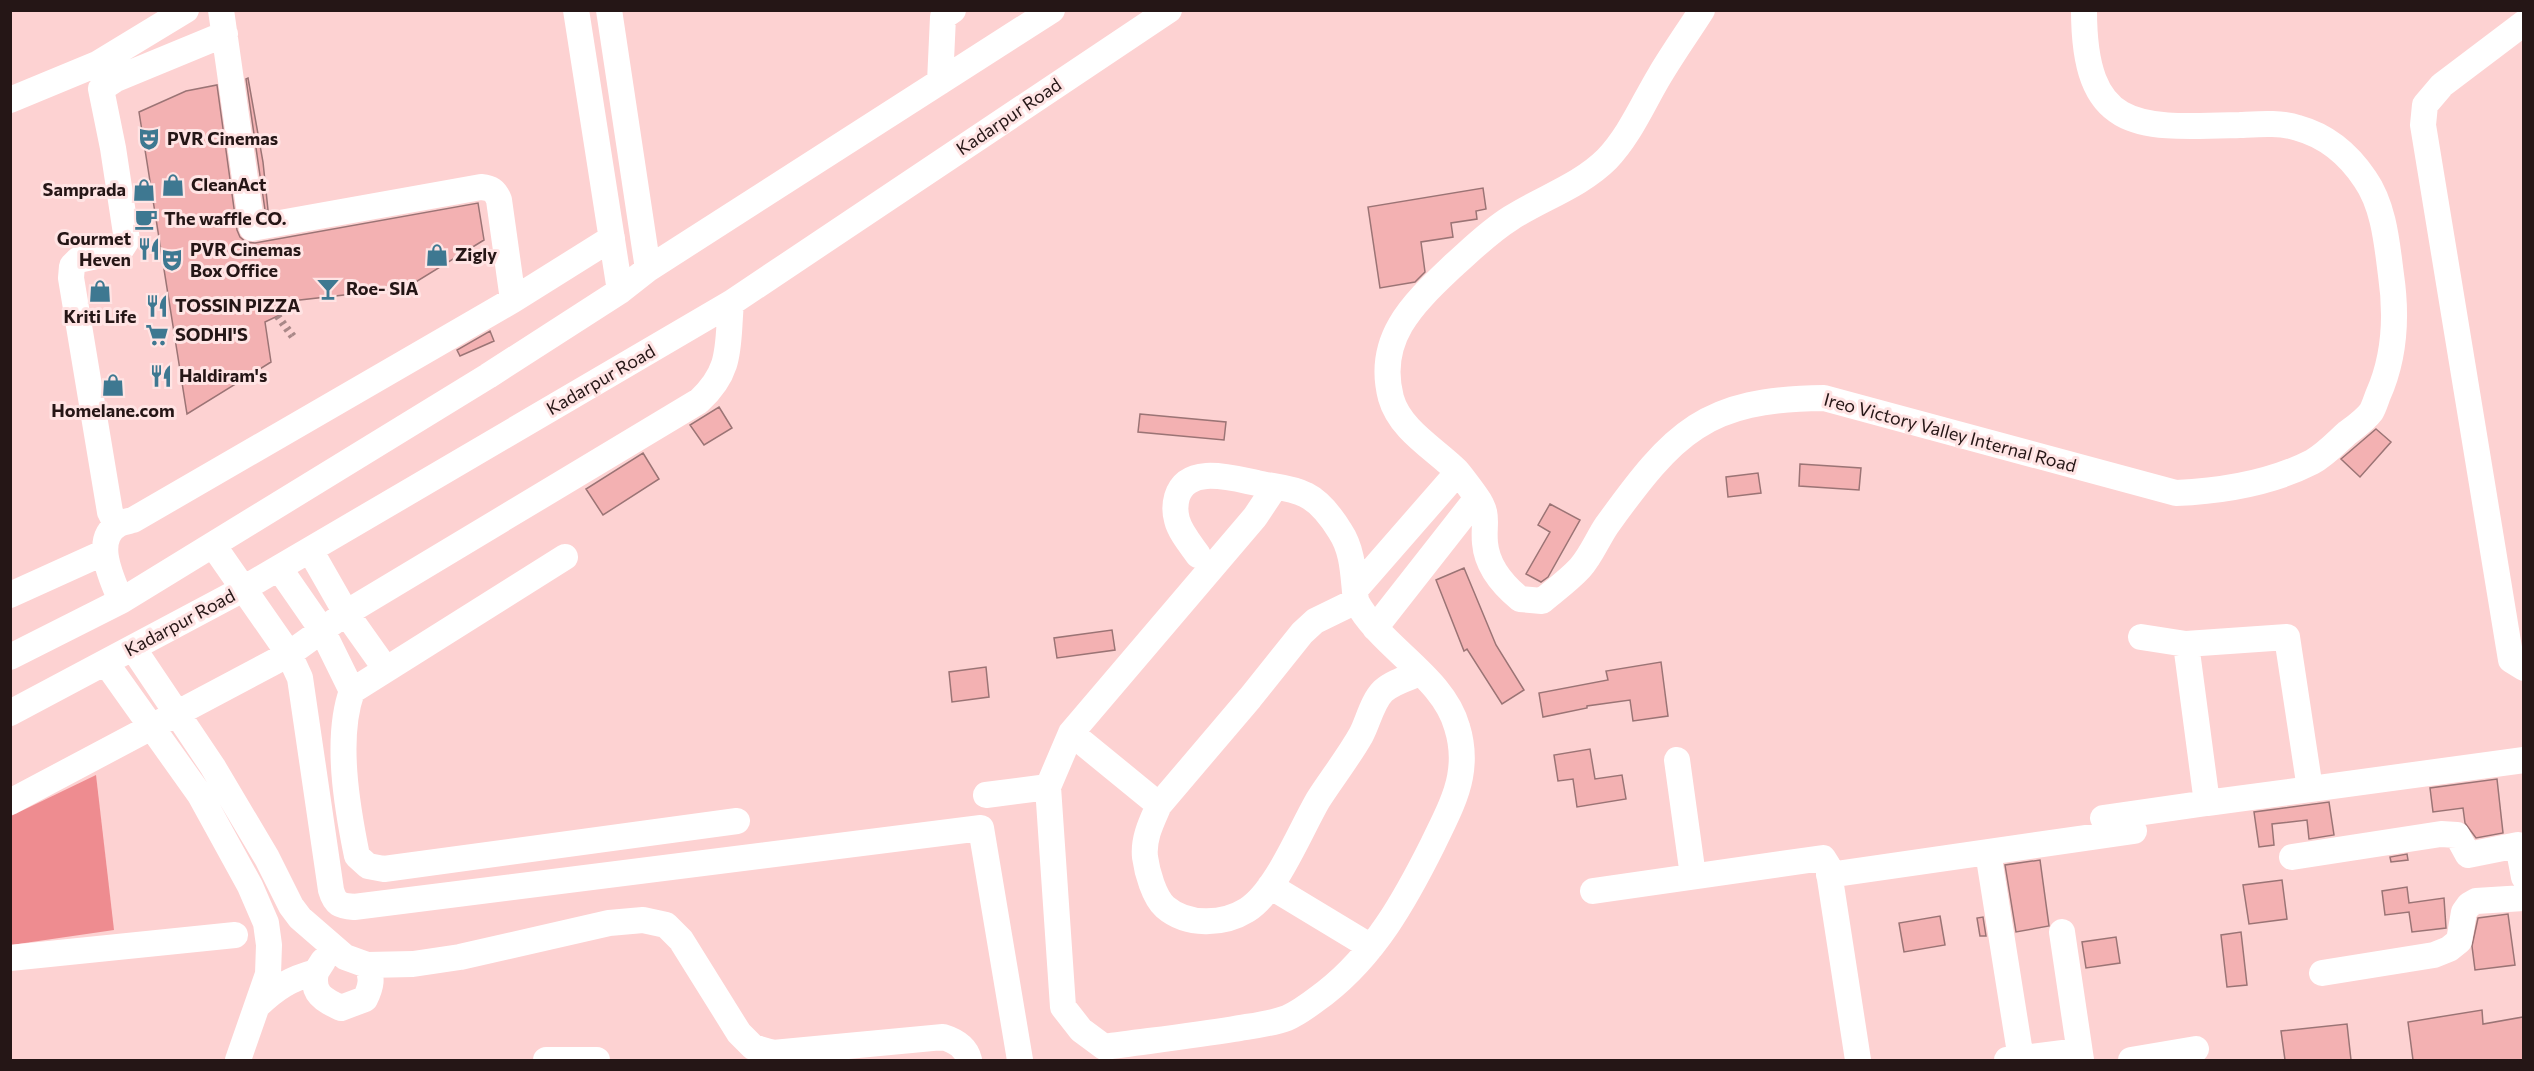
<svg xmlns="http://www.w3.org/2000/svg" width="2534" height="1071" font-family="Commissioner,sans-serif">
  <rect width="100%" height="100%" fill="#fdd2d2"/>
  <!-- green -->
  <path fill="#ee8c90" d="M96,775L114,930L11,945V816Z"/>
  <!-- building -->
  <path fill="#f3b1b2" stroke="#9b7475" stroke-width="1.5" d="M248,78L263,162L268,210H265L246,79Z
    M217,85L237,230L240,237L246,242L255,243L478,203L484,240L406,288L291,301L282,314L265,322L271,362L187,414L139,112L186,91Z
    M1483,188L1486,209L1476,211L1477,219L1451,223L1453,237L1421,242L1425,272L1415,282L1380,288L1368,207Z
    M490,331L494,341L460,356L457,350Z
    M719,407L732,428L704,445L690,425Z
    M1140,414L1226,422L1224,440L1138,432Z
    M2376,429L2391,442L2360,477L2341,459Z
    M643,453L659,479L603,515L586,489Z
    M1800,464L1861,468L1859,490L1799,486Z
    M1758,473L1761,493L1728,497L1726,477Z
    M1550,504L1580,520L1548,577L1541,582L1526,574L1550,532L1538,525Z
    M1464,568L1496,645L1524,690L1502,704L1467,649L1464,651L1436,580Z
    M1112,630L1115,650L1057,658L1054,638Z
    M1661,662L1668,716L1633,721L1630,700L1587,706V708L1543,717L1539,693L1608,680L1606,671Z
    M986,667L989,697L952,702L949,672Z
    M1590,749L1595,779L1622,775L1626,799L1577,807L1573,779L1558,781L1554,755Z
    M2497,779L2503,833L2476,838L2465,823L2463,808L2433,812L2430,788Z
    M2329,802L2334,835L2309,839L2307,820L2272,824L2274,845L2259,847L2254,812Z
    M2407,854L2408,860L2391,862L2390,857Z
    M2040,860L2049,926L2016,932L2005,865Z
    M2282,880L2287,919L2249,924L2243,885Z
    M2407,887L2409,903L2444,898L2446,928L2412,932L2409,912L2385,915L2382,891Z
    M2508,914L2515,965L2475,970L2472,946L2478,918Z
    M1940,916L1945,945L1904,952L1899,923Z
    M1983,917L1986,936H1980L1977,918Z
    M2241,932L2247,985L2227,987L2221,935Z
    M2116,937L2120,963L2086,968L2082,942Z
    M2482,1010L2483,1024L2523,1017V1060H2413L2408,1022Z
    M2347,1024L2351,1060H2285L2281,1031Z"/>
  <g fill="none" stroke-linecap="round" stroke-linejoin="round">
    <!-- path -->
    <path stroke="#a98888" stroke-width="4" stroke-dasharray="3 4.5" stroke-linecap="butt" d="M279,315L295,336
      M276,317L292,339"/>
    <!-- minor -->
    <path stroke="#fff" stroke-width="26" d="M576,10L620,291
      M609,10L648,269
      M1702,10C1688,32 1673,53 1660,75C1643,103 1630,135 1607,159C1580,186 1542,198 1511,218C1490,231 1473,248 1455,264C1415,302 1375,337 1391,398C1400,430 1435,449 1457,471C1464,479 1470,488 1476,496C1490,515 1483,523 1485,543C1487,567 1503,585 1520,599L1542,601C1555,590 1569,580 1580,568C1591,556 1598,538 1607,525C1674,432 1705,399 1824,398L2176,493C2222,491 2271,483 2312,462C2325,455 2337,442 2347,433C2355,427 2365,420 2371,412C2374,407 2376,400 2378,395C2395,357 2397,316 2391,275C2387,244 2384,206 2365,179C2349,155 2327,136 2298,128C2280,122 2259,124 2240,125C2139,128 2084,134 2084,10
      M2524,23L2442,85L2425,105L2423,125L2511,660L2524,668
      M940,82L943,17L953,10
      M10,100L97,64L186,10
      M513,300L612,238
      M119,524L113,518L110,512L71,278L72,266L78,260L120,251L127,240L113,148L101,89L116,79L225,34
      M213,545L289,654L300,678L331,890C335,904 340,906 354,907L981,828L1020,1060
      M310,550L346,613L385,668
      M1198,555C1191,545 1180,532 1177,520C1175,513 1175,504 1177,497C1187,464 1232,478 1257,483C1273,487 1291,487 1306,495C1320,502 1332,518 1340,531C1354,552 1353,577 1356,601
      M565,557L352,691C335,738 347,807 357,856L368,866L384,869L737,821
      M279,568L322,630L352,691
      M1355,590L1458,472
      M10,595L105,552
      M121,601C113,581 91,539 119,524C123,522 129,521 133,520L513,300L499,200C495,190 491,188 481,187L252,228L221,10
      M1375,628L1477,498
      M2141,637L2186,644L2207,803L2524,760
      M2186,644L2287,637L2310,789
      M133,648L213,767L267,858L291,906L300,918L345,957L367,965L413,964L460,957L609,923L643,920L666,925L681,940L739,1033L753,1047L773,1053L943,1037C956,1041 966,1047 969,1060
      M10,657L121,601L488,376L620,291L648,269L1052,10
      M106,663L200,795L250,886L266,923L269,945L268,974L238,1060
      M10,713L243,589L731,303L1169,10
      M1071,733L1159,805
      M1677,760L1693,876
      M1048,787L1063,1007L1081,1030L1104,1047C1147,1041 1191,1036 1234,1029C1251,1026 1271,1024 1287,1018C1301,1012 1313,1002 1325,993C1375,954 1405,900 1433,844C1443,823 1456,799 1460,777C1463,761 1462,743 1457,727C1443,676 1381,648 1356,601L1315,621L1302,633L1250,698L1159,805C1152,821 1143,838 1145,857C1147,872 1154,897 1165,907C1187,926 1223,925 1247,910C1276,892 1300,831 1318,800C1332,778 1348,758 1361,735C1368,722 1372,702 1383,691C1393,682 1408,678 1420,673
      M986,795L1048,787L1071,733L1255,517L1275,487
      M10,802L289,654L346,613L699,401C733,370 727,345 731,303
      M2103,818L2207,803
      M1988,852L2021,1059
      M2292,857L2441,834L2457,835L2468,855L2518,845L2524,877
      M1829,875L2134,831
      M1270,886L1371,947
      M1593,891L1823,858L1828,866L1858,1060
      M2062,932L2081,1060
      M10,958L235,935
      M316,972C311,994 324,1000 341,1008L365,999C371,987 373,978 367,965
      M2322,973L2434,955L2449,949L2459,941L2464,912L2469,905L2476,901L2524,898
      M257,1006C277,987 290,979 316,972L323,961
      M546,1060H597
      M2007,1060L2079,1051
      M2131,1060L2196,1049"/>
  </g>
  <!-- icons -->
  <defs>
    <g id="theatre-bare" transform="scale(1.8)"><path d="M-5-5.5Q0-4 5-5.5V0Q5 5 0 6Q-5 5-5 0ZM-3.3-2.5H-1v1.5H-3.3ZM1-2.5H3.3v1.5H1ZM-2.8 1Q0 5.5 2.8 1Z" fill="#3e7891" stroke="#ffe4e4" stroke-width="2.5" paint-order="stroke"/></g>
    <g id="shop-bare" transform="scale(1.8)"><path d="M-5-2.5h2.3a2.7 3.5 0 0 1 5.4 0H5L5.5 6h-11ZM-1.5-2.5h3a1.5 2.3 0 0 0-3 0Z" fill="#3e7891" stroke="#ffe4e4" stroke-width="2.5" paint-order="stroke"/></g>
    <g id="cafe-bare" transform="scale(1.8)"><path d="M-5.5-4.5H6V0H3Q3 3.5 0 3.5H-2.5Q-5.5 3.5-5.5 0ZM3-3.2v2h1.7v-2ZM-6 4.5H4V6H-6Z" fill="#3e7891" stroke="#ffe4e4" stroke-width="2.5" paint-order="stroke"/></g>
    <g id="restaurant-bare" transform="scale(1.8)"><path d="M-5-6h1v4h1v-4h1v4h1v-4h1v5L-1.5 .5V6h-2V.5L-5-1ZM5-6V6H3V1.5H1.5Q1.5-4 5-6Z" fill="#3e7891" stroke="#ffe4e4" stroke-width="2.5" paint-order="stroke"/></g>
    <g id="bar-bare" transform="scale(1.8)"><path d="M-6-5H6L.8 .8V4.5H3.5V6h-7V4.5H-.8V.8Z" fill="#3e7891" stroke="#ffe4e4" stroke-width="2.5" paint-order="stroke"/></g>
    <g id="supermarket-bare" transform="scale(1.8)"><path d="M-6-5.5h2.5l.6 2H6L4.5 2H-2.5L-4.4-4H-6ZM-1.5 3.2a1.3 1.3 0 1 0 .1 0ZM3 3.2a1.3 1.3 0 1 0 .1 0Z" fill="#3e7891" stroke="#ffe4e4" stroke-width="2.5" paint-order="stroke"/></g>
  </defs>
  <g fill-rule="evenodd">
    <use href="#theatre-bare" x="149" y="139"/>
    <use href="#shop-bare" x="173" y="185"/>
    <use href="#shop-bare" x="144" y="190"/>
    <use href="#cafe-bare" x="146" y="219"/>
    <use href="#restaurant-bare" x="149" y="249"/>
    <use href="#shop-bare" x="437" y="255"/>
    <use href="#theatre-bare" x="172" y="260"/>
    <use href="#bar-bare" x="328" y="289"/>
    <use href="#shop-bare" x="100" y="291"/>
    <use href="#restaurant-bare" x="157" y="306"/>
    <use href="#supermarket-bare" x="157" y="335"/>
    <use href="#restaurant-bare" x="161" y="376"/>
    <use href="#shop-bare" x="113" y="385"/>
  </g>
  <g text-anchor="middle" stroke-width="6" stroke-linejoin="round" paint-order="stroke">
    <!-- street labels -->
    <g font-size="18" fill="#251616" stroke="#ffe4e4">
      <text transform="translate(1009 117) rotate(-34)" y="6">Kadarpur Road</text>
      <text transform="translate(601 380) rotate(-30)" y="6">Kadarpur Road</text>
      <text transform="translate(1950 433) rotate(15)" y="6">Ireo Victory Valley Internal Road</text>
      <text transform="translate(180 623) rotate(-28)" y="6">Kadarpur Road</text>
    </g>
    <!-- poi labels -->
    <g font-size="18" font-weight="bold" fill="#251616" stroke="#ffe4e4" text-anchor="start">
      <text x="167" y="145">PVR Cinemas</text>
      <text x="191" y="191">CleanAct</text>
      <text x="126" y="196" text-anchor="end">Samprada</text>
      <text x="164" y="225">The waffle CO.</text>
      <text x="131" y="245" text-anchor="end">Gourmet<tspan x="131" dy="21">Heven</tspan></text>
      <text x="190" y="256">PVR Cinemas<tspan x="190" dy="21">Box Office</tspan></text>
      <text x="455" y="261">Zigly</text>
      <text x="346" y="295">Roe- SIA</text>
      <text x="175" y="312">TOSSIN PIZZA</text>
      <text x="100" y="323" text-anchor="middle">Kriti Life</text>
      <text x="175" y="341">SODHI'S</text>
      <text x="179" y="382">Haldiram's</text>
      <text x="113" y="417" text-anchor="middle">Homelane.com</text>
    </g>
  </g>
  <!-- border -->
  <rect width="2534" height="1071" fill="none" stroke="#251616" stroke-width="24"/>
</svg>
